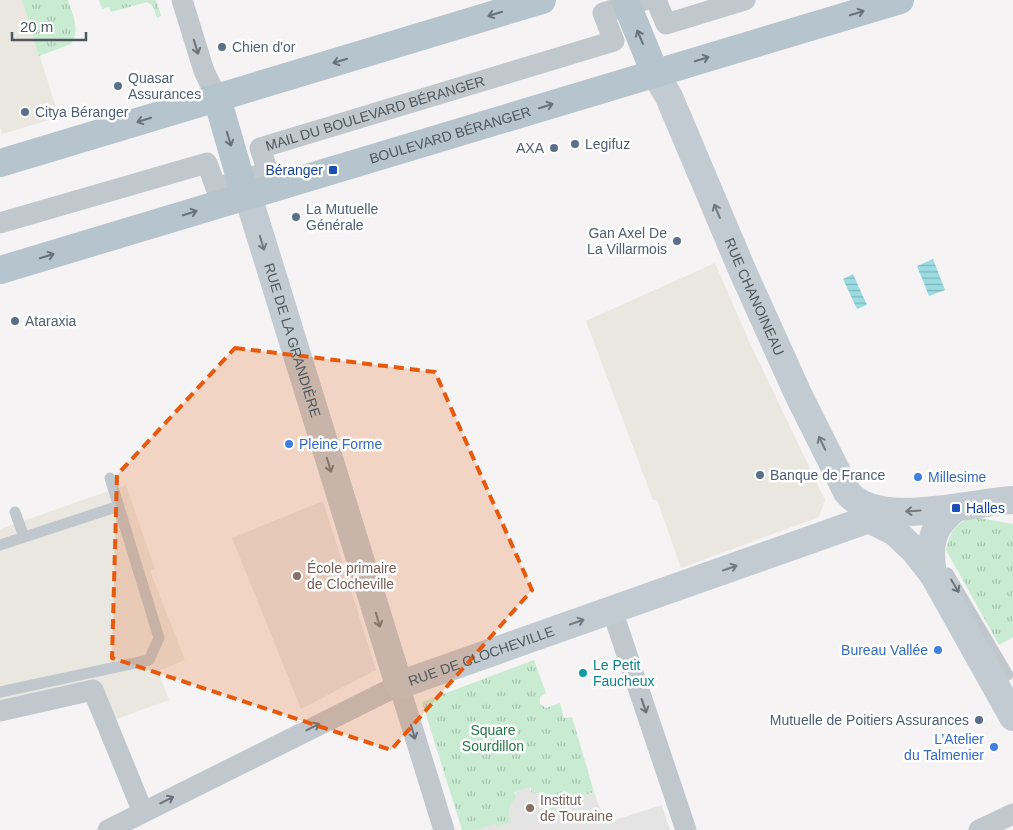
<svg xmlns="http://www.w3.org/2000/svg" width="1013" height="830" font-family="Arial,sans-serif">
  <defs>
    <pattern id="grass-tufts" width="24" height="20" patternUnits="userSpaceOnUse" patternTransform="scale(1.25)"><rect width="24" height="20" fill="#c8ebd2"/><path d="M3 7l-1-3M5 7V3M7 7l1-3M15 17l-1-3M17 17v-4M19 17l1-3" fill="none" stroke="#a5c1ae"/></pattern>
    <pattern id="water-rules" width="6" height="5" patternUnits="userSpaceOnUse" patternTransform="scale(1.25)"><rect width="6" height="5" fill="#9bdce2"/><path d="M0 2.5h6" fill="none" stroke="#81b5ba"/></pattern>
  </defs>
  <rect width="100%" height="100%" fill="#f5f3f3"/>
  <!-- commercial -->
  <path fill="#eae7e1" d="M0,0H22L59,117L2,134L0,127Z
    M715,263L749,341L825,500L819,517L681,568L657,500H653L586,321Z
    M126,485L155,569L150,571L185,660L158,671L169,700L111,721L96,682L0,702V529Z"/>
  <!-- education -->
  <path fill="#e5e4e4" d="M323,501L376,670L301,709L232,538Z
    M530,786L531,792H538L544,797L551,809L564,801L594,792L605,823L662,805L670,830H474L509,818V807L511,802L517,797L515,791Z"/>
  <!-- grass -->
  <path fill="url(#grass-tufts)" d="M22,0H68C72,14 81,30 71,44L39,56Z
    M99,0H156L161,16L157,18L153,6L147,2L111,12L109,7L102,9Z
    M974,517L1013,524V637L999,645L946,550C951,530 954,524 974,517Z
    M534,660L546,693L540,697V704L546,708L560,703L564,718L572,717L594,792L565,801V805L551,810C547,799 542,792 531,792V788L529,787L514,792L517,797C508,804 507,813 511,822L497,827L495,824L474,830H462L422,702Z"/>
  <!-- water -->
  <path fill="url(#water-rules)" d="M933,259L945,290L929,296L917,266Z
    M853,274L867,305L857,309L843,279Z"/>
  <g fill="none" stroke-linecap="round" stroke-linejoin="round">
    <!-- lane -->
    <path stroke="#c1c8cd" stroke-width="11" d="M15,512L24,537
      M0,545L119,506
      M948,573L1008,675
      M0,692L149,660L159,638L110,478"/>
    <!-- street -->
    <g stroke="#c1c8cd" stroke-width="21">
      <path d="M182,0L204,71L217,98"/>
      <path d="M656,0L666,24L745,0"/>
      <path id="s1" d="M0,223L207,163L216,188L268,172L260,148L614,41L603,13L645,0"/>
      <path d="M612,610L686,830"/>
      <path d="M0,711L93,690L143,812"/>
      <path d="M108,830L399,685L444,830"/>
      <path d="M979,830L1013,814"/>
    </g>
    <!-- secondary -->
    <g stroke="#c1cbd1" stroke-width="28">
      <path id="s2" d="M655,73L669,97L743,272L798,394L847,492C878,530 970,502 1013,500"/>
      <path id="s3" d="M248,196L399,685L869,519"/>
      <path d="M869,519L895,532L914,550L933,574L1013,717"/>
      <path d="M933,574C928,545 931,526 956,508"/>
    </g>
    <!-- primary -->
    <g stroke="#b6c4cd" stroke-width="28">
      <path d="M625,0L655,73"/>
      <path d="M217,98L241,181L248,196"/>
      <path d="M0,163L542,0"/>
      <path id="s4" d="M0,270L900,0"/>
    </g>
  </g>
  <!-- one-way arrows -->
  <defs><path id="oneway-shaft" d="M-6 0H5M1.5-3L5.5 0L1.5 3" fill="none" stroke-width="1.6" stroke-linecap="round" stroke-linejoin="round" transform="scale(1.25)"/></defs>
  <g stroke="#67737a">
    <use href="#oneway-shaft" transform="translate(857 13) rotate(-17)"/>
    <use href="#oneway-shaft" transform="translate(495 14) rotate(163)"/>
    <use href="#oneway-shaft" transform="translate(640 37) rotate(-113)"/>
    <use href="#oneway-shaft" transform="translate(702 59) rotate(-17)"/>
    <use href="#oneway-shaft" transform="translate(340 61) rotate(163)"/>
    <use href="#oneway-shaft" transform="translate(546 106) rotate(-17)"/>
    <use href="#oneway-shaft" transform="translate(144 120) rotate(163)"/>
    <use href="#oneway-shaft" transform="translate(229 139) rotate(73)"/>
    <use href="#oneway-shaft" transform="translate(190 213) rotate(-17)"/>
    <use href="#oneway-shaft" transform="translate(47 256) rotate(-17)"/>
  </g>
  <g stroke="#6a747a">
    <use href="#oneway-shaft" transform="translate(196 47) rotate(73)"/>
    <use href="#oneway-shaft" transform="translate(955 586) rotate(59)"/>
    <use href="#oneway-shaft" transform="translate(644 706) rotate(71)"/>
    <use href="#oneway-shaft" transform="translate(313 727) rotate(-27)"/>
    <use href="#oneway-shaft" transform="translate(413 732) rotate(73)"/>
    <use href="#oneway-shaft" transform="translate(167 800) rotate(-27)"/>
  </g>
  <g stroke="#707a80">
    <use href="#oneway-shaft" transform="translate(717 211) rotate(-113)"/>
    <use href="#oneway-shaft" transform="translate(262 243) rotate(73)"/>
    <use href="#oneway-shaft" transform="translate(822 443) rotate(-116)"/>
    <use href="#oneway-shaft" transform="translate(329 465) rotate(73)"/>
    <use href="#oneway-shaft" transform="translate(913 511) rotate(176)"/>
    <use href="#oneway-shaft" transform="translate(730 568) rotate(-19)"/>
    <use href="#oneway-shaft" transform="translate(378 620) rotate(73)"/>
    <use href="#oneway-shaft" transform="translate(577 622) rotate(-19)"/>
  </g>
  <!-- marked area -->
  <path fill="#e8590c" fill-opacity="0.2" stroke="#e8590c" stroke-width="4" stroke-dasharray="10 6" stroke-linejoin="round" d="M235,348L435,372L532,590L391,750L112,658L117,475Z"/>
  <!-- markers -->
  <g fill="#5c6f8a" stroke="#fff" stroke-width="2">
    <circle cx="222" cy="47" r="5"/>
    <circle cx="118" cy="86" r="5"/>
    <circle cx="25" cy="112" r="5"/>
    <circle cx="575" cy="144" r="5"/>
    <circle cx="554" cy="148" r="5"/>
    <circle cx="296" cy="217" r="5"/>
    <circle cx="677" cy="241" r="5"/>
    <circle cx="15" cy="321" r="5"/>
    <circle cx="760" cy="475" r="5"/>
    <circle cx="979" cy="720" r="5"/>
  </g>
  <g fill="#1a4fb4" stroke="#fff" stroke-width="2">
    <rect x="328" y="165" width="10" height="10" rx="2.5"/>
    <rect x="951" y="503" width="10" height="10" rx="2.5"/>
  </g>
  <g fill="#3f7fe0" stroke="#fff" stroke-width="2">
    <circle cx="289" cy="444" r="5"/>
    <circle cx="918" cy="477" r="5"/>
    <circle cx="938" cy="650" r="5"/>
    <circle cx="994" cy="747" r="5"/>
  </g>
  <g fill="#8d6e63" stroke="#fff" stroke-width="2">
    <circle cx="297" cy="576" r="5"/>
    <circle cx="530" cy="808" r="5"/>
  </g>
  <circle fill="#0f9aa8" stroke="#fff" stroke-width="2" cx="583" cy="673" r="5"/>
  <g text-anchor="middle" stroke-width="5" stroke-linejoin="round" paint-order="stroke">
    <!-- service labels -->
    <g font-size="14" fill="#4e5e75" stroke="#fff" text-anchor="start">
      <text x="232" y="52">Chien d'or</text>
      <text x="128" y="83">Quasar<tspan x="128" dy="16">Assurances</tspan></text>
      <text x="35" y="117">Citya Béranger</text>
      <text x="585" y="149">Legifuz</text>
      <text x="544" y="153" text-anchor="end">AXA</text>
      <text x="306" y="214">La Mutuelle<tspan x="306" dy="16">Générale</tspan></text>
      <text x="667" y="238" text-anchor="end">Gan Axel De<tspan x="667" dy="16">La Villarmois</tspan></text>
      <text x="25" y="326">Ataraxia</text>
      <text x="770" y="480">Banque de France</text>
      <text x="969" y="725" text-anchor="end">Mutuelle de Poitiers Assurances</text>
    </g>
    <!-- street labels -->
    <g font-size="14" fill="#4d585e" stroke="#fff">
      <text dy="5" stroke="none"><textPath href="#s1" startOffset="442">MAIL DU BOULEVARD BÉRANGER</textPath></text>
      <text dy="5" stroke="none"><textPath href="#s4" startOffset="470">BOULEVARD BÉRANGER</textPath></text>
      <text dy="5" stroke="none"><textPath href="#s2" startOffset="245">RUE CHANOINEAU</textPath></text>
      <text dy="5" stroke="none"><textPath href="#s3" startOffset="151">RUE DE LA GRANDIÈRE</textPath></text>
      <text dy="5" stroke="none"><textPath href="#s3" startOffset="599">RUE DE CLOCHEVILLE</textPath></text>
    </g>
    <!-- transit labels -->
    <g font-size="14" fill="#164399" stroke="#fff" text-anchor="end">
      <text x="323" y="175">Béranger</text>
      <text x="966" y="513" text-anchor="start">Halles</text>
    </g>
    <!-- shop labels -->
    <g font-size="14" fill="#366cbe" stroke="#fff" text-anchor="start">
      <text x="299" y="449">Pleine Forme</text>
      <text x="928" y="482">Millesime</text>
      <text x="928" y="655" text-anchor="end">Bureau Vallée</text>
      <text x="984" y="744" text-anchor="end">L’Atelier<tspan x="984" dy="16">du Talmenier</tspan></text>
    </g>
    <!-- education labels -->
    <g font-size="14" fill="#785e54" stroke="#fff" text-anchor="start">
      <text x="307" y="573">École primaire<tspan x="307" dy="16">de Clocheville</tspan></text>
      <text x="540" y="805">Institut<tspan x="540" dy="16">de Touraine</tspan></text>
    </g>
    <!-- culture labels -->
    <g font-size="14" fill="#0d838f" stroke="#fff" text-anchor="start">
      <text x="593" y="670">Le Petit<tspan x="593" dy="16">Faucheux</tspan></text>
    </g>
    <!-- park labels -->
    <g font-size="14" fill="#257845" stroke="#fff">
      <text x="493" y="735">Square<tspan x="493" dy="16">Sourdillon</tspan></text>
    </g>
  </g>
  <!-- scale -->
  <path d="M12 32v8h74v-8" fill="none" stroke="#4d585e" stroke-width="2.5"/>
  <text x="20" y="32" font-size="15" fill="#4d585e" stroke="#ffffff" stroke-width="4" paint-order="stroke">20 m</text>
</svg>
